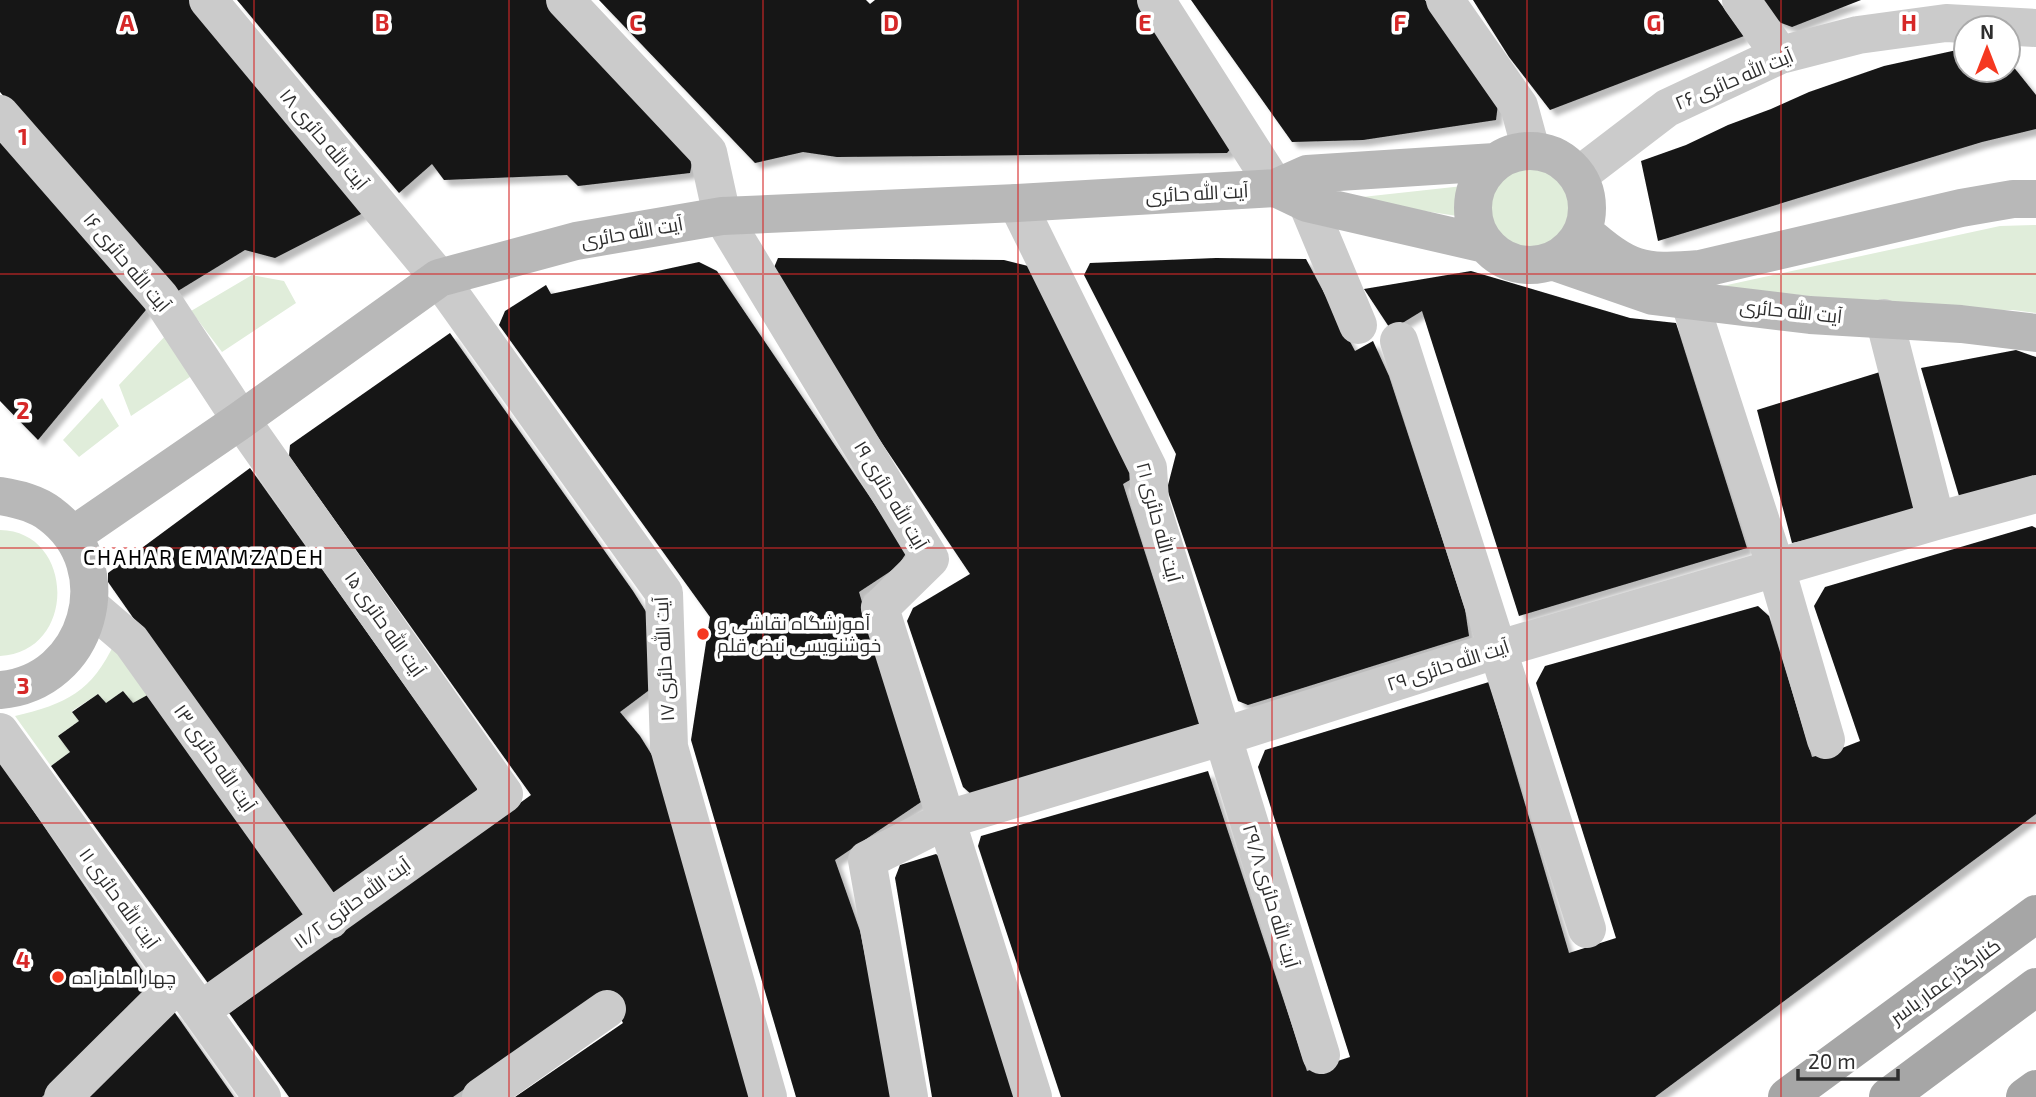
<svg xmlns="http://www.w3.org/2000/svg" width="2036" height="1097" font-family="'Exo 2',Cairo,sans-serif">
  <defs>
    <filter id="shadow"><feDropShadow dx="6" dy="6" stdDeviation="2" flood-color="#0004"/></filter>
  </defs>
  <rect width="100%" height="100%" fill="#fff"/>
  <!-- green -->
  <path fill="#e0edda" d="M1488 207a44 44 0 1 1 88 0a44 44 0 1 1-88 0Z
    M1463,186L1460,207L1464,217L1344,199Z
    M2036,225V313L2013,310H1951L1718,287L2000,226Z
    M252,275L284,281L296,303L222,352L191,311Z
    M168,333L193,375L131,416L119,385Z
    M102,398L119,426L79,457L63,440Z
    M0,530C75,531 78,652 0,656Z
    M115,642L151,693L133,703L123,691L106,703L98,694L72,711L79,721L58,736L70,752L51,766L15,716C66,704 92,692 115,642Z"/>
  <!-- building -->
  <path fill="#151515" filter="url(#shadow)" d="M0,0H189L365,212L275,258L245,250L173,294L0,92Z
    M237,0H548L694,153L690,173L578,186L567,175L444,180L432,164L399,193Z
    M599,0H866L870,4L875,0H1142L1240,138L1227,153L837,157L803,152L755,163Z
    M1191,0H1425L1498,104L1496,120L1363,140L1292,142Z
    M1473,0H1718L1744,36L1550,110L1509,57Z
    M1761,0H1861L1792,27L1776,21Z
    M1966,48V70H2008V60L2036,95V129L1982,142L1658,241L1641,161L1686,145L1728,125L1771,109L1809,92L1884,66Z
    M0,135L150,305L38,440L0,401Z
    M778,258L1004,260L1028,266L1135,477L1123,484L1200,724L972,795L963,787L907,621L913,608L970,574L770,277Z
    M1216,258L1306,259L1355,351L1373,341L1389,376L1465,609L1469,636L1248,705L1238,701L1167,489L1176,454L1084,275L1090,263Z
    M699,262L717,271L907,552L897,567L859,592L921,802L835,860L860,931L894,1097H796L691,740L710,617L499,325L505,311L546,285L551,294Z
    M1471,271L1630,318L1676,323L1747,548L1519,616L1422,311L1391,330L1364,289Z
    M450,333L633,591L650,618L652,688L620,712L640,736L655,760L752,1097H515L623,1023L607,990L453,1097H289L229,1013L531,795L289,456L290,445Z
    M2016,350L2036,357V475L1959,496L1921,368Z
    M1880,372L1921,514L1792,543L1757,410Z
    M250,468L477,787V797L341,894L325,891L108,582V573Z
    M2032,526L2036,528V814L1655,1097H1061L978,846L981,836L1208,771L1307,1071L1350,1057L1258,767L1265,750L1489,682L1569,953L1616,938L1536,683L1545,666L1758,606L1769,616L1812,757L1832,752L1860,741L1814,606L1825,587Z
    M123,691L133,703L151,693L309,915L210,986L51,766L70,752L58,736L79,721L72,712L98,694L106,703Z
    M0,762L153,986L42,1097H0Z
    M936,854L943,860L1018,1097H932L895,878L900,865Z
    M173,1010L234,1097H86Z"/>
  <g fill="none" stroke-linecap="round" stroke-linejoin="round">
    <!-- minor -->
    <path stroke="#cbcbcb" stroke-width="38" d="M208,0L439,278L664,593L669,747L768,1097
      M565,0L708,152L722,216L930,559L880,608L1033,1097
      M1156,0L1276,188
      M1445,0L1519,106L1531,150
      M1741,0L1780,55
      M0,114L160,297L241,420L504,794L200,1011
      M1578,176L1667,108L1780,55L1858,35L1946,23L2036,28
      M1017,203L1148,468L1150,501L1321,1055
      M1307,203L1358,325
      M1689,300L1776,568L1826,740
      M1884,318L1936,521
      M1399,341L1587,929
      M90,606L131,641L330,920
      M0,732L262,1097
      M63,1097L179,982
      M481,1097L607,1009
      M909,1097L867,860L948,819L1221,737L1499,649L1936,521L2036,494"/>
    <!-- secondary -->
    <path stroke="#b8b8b8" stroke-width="38" d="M1473 208a57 57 0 1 1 114 0a57 57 0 1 1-114 0Z
      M1276,188L1307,203L1485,244
      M1583,231C1628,270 1640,274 1700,269L1961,208L2013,199H2036
      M1552,261L1653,296L1810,315L1961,324L2036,333
      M0,496C18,499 36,503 50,514C122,567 89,683 0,690
      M72,536L241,420L439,278L576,241L722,216L1017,203L1276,188L1307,174L1495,162"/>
    <!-- primary -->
    <path stroke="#a6a6a6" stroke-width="38" d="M1787,1097L2036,914
      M1888,1097L2036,987
      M2025,1097L2036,1089"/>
  </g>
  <!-- grid -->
  <path fill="none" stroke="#d62828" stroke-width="2" stroke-opacity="0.55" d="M254,0V1097M509,0V1097M763,0V1097M1018,0V1097M1272,0V1097M1527,0V1097M1781,0V1097M0,274H2036M0,548H2036M0,823H2036"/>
  <!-- markers -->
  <g fill="#f53820" stroke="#fff" stroke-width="2.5">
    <circle cx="703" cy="634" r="7"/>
    <circle cx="58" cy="977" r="7"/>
  </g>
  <g text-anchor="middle" stroke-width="7" stroke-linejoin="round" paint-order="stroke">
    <!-- street labels -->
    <g font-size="19" fill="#2e2e2e" stroke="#fff">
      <text transform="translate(1734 79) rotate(-23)" y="7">آیت الله حائری ۲۶</text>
      <text transform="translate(324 139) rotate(50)" y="7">آیت الله حائری ۱۸</text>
      <text transform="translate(1197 193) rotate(-3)" y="7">آیت الله حائری</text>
      <text transform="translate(632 232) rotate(-10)" y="7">آیت الله حائری</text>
      <text transform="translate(127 262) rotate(50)" y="7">آیت الله حائری ۱۶</text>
      <text transform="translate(1791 311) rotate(6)" y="7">آیت الله حائری</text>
      <text transform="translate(891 495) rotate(59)" y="7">آیت الله حائری ۱۹</text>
      <text transform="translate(1159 522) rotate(75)" y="7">آیت الله حائری ۲۱</text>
      <text transform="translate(385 624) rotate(55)" y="7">آیت الله حائری ۱۵</text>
      <text transform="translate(664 659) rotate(-93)" y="7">آیت الله حائری ۱۷</text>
      <text transform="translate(1448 665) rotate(-18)" y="7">آیت الله حائری ۲۹</text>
      <text transform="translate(215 758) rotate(55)" y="7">آیت الله حائری ۱۳</text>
      <text transform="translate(1271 896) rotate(73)" y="7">آیت الله حائری ۲۹/۸</text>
      <text transform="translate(119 898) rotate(54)" y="7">آیت الله حائری ۱۱</text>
      <text transform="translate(352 903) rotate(-36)" y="7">آیت الله حائری ۱۱/۲</text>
      <text transform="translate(1945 981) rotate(-36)" y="7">کنارگذر عمار یاسر</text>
    </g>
    <!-- poi labels -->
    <g font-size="19" fill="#2e2e2e" stroke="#fff" text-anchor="start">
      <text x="717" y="630">آموزشگاه نقاشی و<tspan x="717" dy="22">خوشنویسی نبض قلم</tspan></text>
      <text x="72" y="984">چهار امامزاده</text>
    </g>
    <!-- neighbourhood labels -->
    <g font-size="21" letter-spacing="2" fill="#000" stroke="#fff">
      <text x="204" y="565">CHAHAR EMAMZADEH</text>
    </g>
  </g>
  <g font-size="23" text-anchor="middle" font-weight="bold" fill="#d62828" stroke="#fff" stroke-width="7" stroke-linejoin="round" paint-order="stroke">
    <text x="127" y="31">A</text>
    <text x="382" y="31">B</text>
    <text x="636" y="31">C</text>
    <text x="891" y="31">D</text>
    <text x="1145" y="31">E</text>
    <text x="1400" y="31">F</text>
    <text x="1654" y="31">G</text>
    <text x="1909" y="31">H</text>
    <text x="23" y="145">1</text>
    <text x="23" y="419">2</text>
    <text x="23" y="694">3</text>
    <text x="23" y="968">4</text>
  </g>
  <!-- north arrow -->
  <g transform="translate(1987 49)"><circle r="33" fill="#ffffff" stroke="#ababab" stroke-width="2"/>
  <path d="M0-5L12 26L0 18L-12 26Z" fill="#f53820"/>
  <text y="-10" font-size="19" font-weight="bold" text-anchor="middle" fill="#2e2e2e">N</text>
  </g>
  <!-- scale -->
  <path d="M1798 1069v10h100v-10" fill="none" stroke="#2e2e2e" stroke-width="3.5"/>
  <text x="1808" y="1069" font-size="21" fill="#2e2e2e" stroke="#ffffff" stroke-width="5" paint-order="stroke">20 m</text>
</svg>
